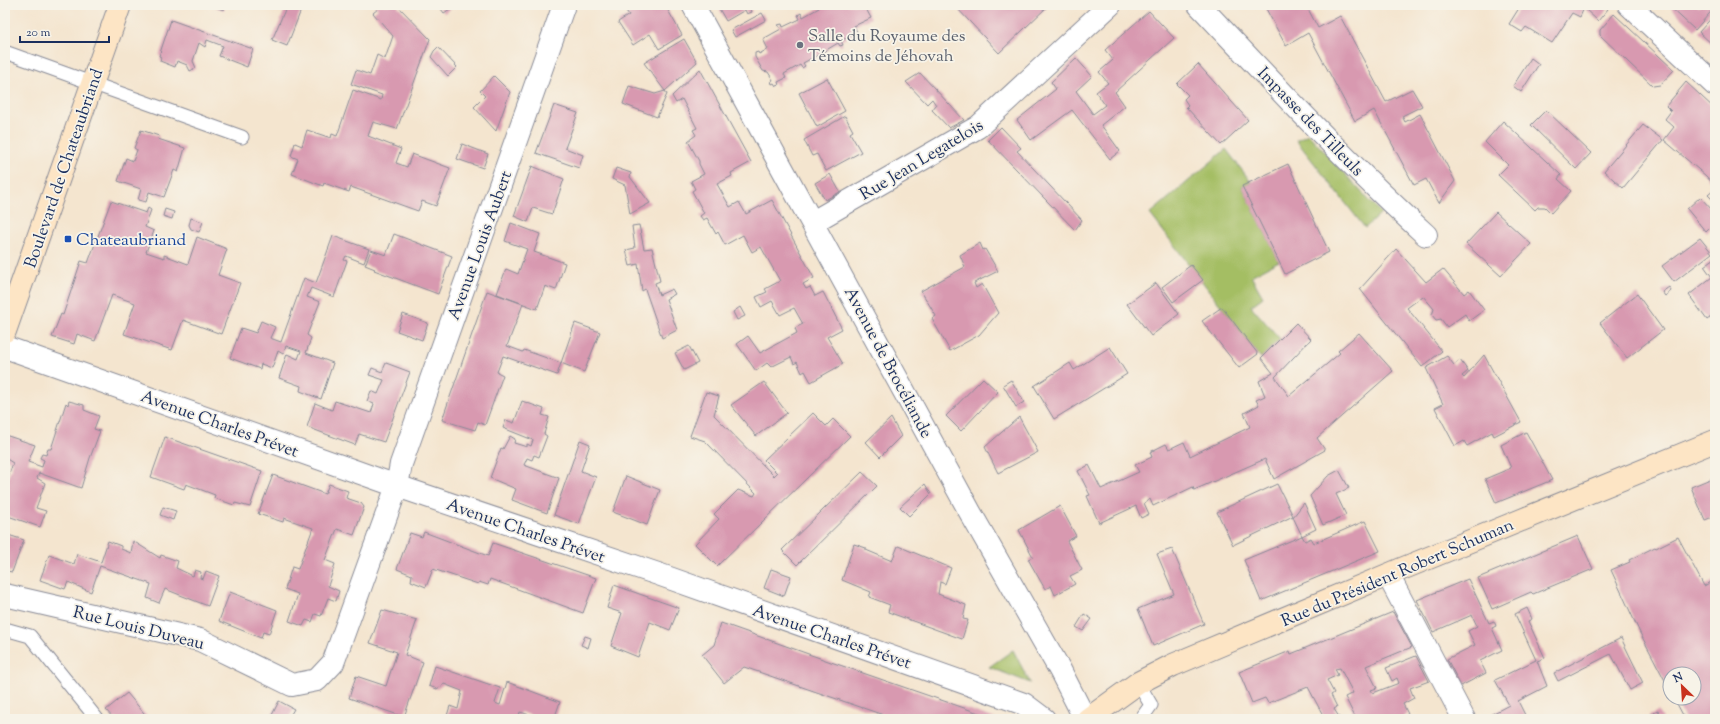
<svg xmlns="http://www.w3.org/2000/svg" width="1720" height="724" font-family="'Sorts Mill Goudy',serif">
  <rect width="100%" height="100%" fill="#f7f3e8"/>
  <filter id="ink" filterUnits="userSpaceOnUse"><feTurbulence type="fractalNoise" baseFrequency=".025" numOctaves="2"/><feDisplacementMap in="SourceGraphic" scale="8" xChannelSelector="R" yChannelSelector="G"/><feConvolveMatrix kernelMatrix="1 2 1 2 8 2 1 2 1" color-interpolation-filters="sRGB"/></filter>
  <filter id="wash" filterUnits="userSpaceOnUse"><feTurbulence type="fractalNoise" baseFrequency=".012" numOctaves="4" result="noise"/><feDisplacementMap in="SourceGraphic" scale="16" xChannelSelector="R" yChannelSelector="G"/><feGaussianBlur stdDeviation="0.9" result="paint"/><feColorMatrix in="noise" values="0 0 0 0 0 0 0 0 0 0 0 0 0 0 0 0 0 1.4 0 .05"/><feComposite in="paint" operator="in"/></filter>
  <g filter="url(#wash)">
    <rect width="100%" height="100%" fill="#f4e5cf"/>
    <!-- green -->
    <path fill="#a4be64" stroke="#607661" d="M1308,134L1381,213L1365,228L1296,140Z
      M1226,149L1251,182L1242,186L1279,261L1251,276L1263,297L1251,306L1280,339L1261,358L1150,214Z
      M1013,650L1030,683L989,667Z"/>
    <g id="blocks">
      <!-- building -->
      <path fill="#d899b0" d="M210,5H225L224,10Z
        M287,5H303L287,46L272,40Z
        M374,5H397L430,39L397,129L373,122L368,136L401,149L396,163L407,167L412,154L450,168L436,206L422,201L418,211L351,187L349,192L324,183L323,186L292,174L298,159L291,156L295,143L302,146L307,130L331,138L332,134L337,136L353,90L381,100L382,95L351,84L356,70L370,75L377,55L385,59L393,36L373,13L378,9Z
        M438,5H456L444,13Z
        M622,5H665L682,35L659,49L650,34L633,45L618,22L629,15Z
        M717,5H749L752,12L747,14L745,10L726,21Z
        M817,5H864L871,18L854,26L857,32L841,41L843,45L840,46L838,43L823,52L824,55L821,56L820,54L803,63L805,66L802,68L800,65L784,74L786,78L778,82L779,85L776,86L774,83L772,84L771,81L773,80L768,72L763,71L755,57V53L758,52L759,54L768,49L763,39L781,29L778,25L782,24L783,27L800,19L798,15L801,13L803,17L819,8Z
        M959,5H1049L999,53L956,7Z
        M1264,5H1306L1318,28L1340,16L1386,102L1412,89L1422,106L1402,116L1405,122L1420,114L1455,181L1439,203L1426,179L1414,185L1374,110L1355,121L1308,33L1286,46Z
        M1521,5H1604L1608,9L1598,21L1584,8L1580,17L1572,13L1552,43L1526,27L1522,32L1509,24Z
        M1668,5H1696L1698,7L1700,5H1715V7L1695,30Z
        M1149,11L1174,38L1115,92L1125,106L1101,125L1120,151L1110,159L1072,110L1031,140L1017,120L1056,89L1051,82L1076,58L1092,76L1076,91L1093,114L1105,105L1096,92L1108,83L1099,72L1113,60L1105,50Z
        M762,13L766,20L735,37L731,30Z
        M1614,14L1674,70L1660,85L1653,86L1600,35V30Z
        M1715,14V47L1699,32Z
        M171,20L253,49L247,67L219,56L223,46L207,40L205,47L199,43L193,61L196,68L190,71L187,65L177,61L175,67L160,61L161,57L159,56Z
        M684,39L697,62L665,91L667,94L657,117L623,104L629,86L655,94L665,91L644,63Z
        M438,47L457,67L448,76L431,57L434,51Z
        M1531,58L1539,64L1521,92L1513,86Z
        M1198,64L1248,120L1221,145L1186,107L1188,105L1184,99L1188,95L1177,84Z
        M700,69L751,162L731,173L732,176L717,184L730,207L739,202L746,214L772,200L814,278L803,284L806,289L810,287L815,296L823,292L842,329L827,337L843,364L811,382L805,371L802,373L797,362L794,364L791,357L771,367L767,363L756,371L737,344L748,336L760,353L797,333L795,328L803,324L794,308L780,315L772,301L761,307L756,297L767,292L765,289L780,281L761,247L752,252L743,235L725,245L718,232L716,234L707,218L703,220L700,216L704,213L692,191L695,189L691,181L704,174L699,164V161L688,141L696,135L693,130L697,128L682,99L676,103L672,96Z
        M920,73L964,120L949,128L932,110L936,105L932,99L927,104L906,82Z
        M494,76L510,92L496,131L474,107L485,96L480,91Z
        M827,78L845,111L817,127L799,93Z
        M1686,82L1715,109V186L1706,176L1664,140L1674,127L1665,119L1671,111L1666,106Z
        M554,105L578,113L565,148L583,155L579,168L536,153Z
        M1546,110L1591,153L1576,169L1531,125Z
        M845,116L853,131L850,133L861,152L826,171L817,154L812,156L804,140Z
        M1503,121L1561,175L1558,179L1571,191L1551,213L1545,207H1538L1535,210L1498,175L1508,165L1485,142Z
        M1643,125L1663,140L1623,188L1604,171Z
        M1001,127L1021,148L1017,151L1082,220L1075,230L988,140Z
        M141,130L159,136L158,139L185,148L178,172L174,170L164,197L149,192L146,202L138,200L141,189L118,181L126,158L133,161L137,150L134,148Z
        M462,144L488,154L483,168L457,159Z
        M1288,164L1329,252L1285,274L1242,186Z
        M532,166L564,179L552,214L533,208L528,222L514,216Z
        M616,168L631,173L630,177L650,203L630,214L625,185L612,179Z
        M830,174L840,192L825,200L815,183Z
        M1715,189V202L1708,195Z
        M1700,197L1715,213V223L1706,232L1687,209Z
        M111,201L146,213L148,208L151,210L145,227L154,231L146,252L164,258V255L188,264L197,237L227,249L218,275L240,283L221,334L183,320L172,350L124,334L135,303L112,295L95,341L77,334L74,344L52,337L61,314L63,315L81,261L88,263Z
        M165,209L174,212L172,219L163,216Z
        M1496,212L1531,244L1501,276L1466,244Z
        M191,218L203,222L199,232L191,229L189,225Z
        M511,223L540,234L534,252L565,263L556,290L545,286L537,309L497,294L506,269L518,274L527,249L505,241Z
        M639,225L644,249L652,248L660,281L655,283L659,295L672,289L675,294L666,299L677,330L662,338L645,289L642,291L638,264L630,266L626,250L635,248L632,226Z
        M394,234L452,256L438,294L374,270L375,269L365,265L371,250L386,255Z
        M333,236L369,249L364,263L346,256L344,260L347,261L334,297L311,288L307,297L320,302L307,335L311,338L306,353L333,363L321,399L300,391L301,386L279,378L287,354L298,359L301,351L286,346L283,354L278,351L272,368L261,364L260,369L230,358L241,328L256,333L261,321L275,327L270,338L281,342L304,278L316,283Z
        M1700,238L1712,253L1674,282L1662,266Z
        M980,243L983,250L985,249L998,271L974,283L976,288L982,284L998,313L979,335L950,351L932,319L936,316L921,291L965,267L960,255Z
        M1396,249L1426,282L1443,269L1464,294L1469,290L1484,310L1469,321L1465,314L1447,327L1441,319L1436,320L1432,315L1434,309L1423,296L1407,308L1442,351L1422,367L1360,289Z
        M1715,258V314L1707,320L1689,295L1712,277L1704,266Z
        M1191,265L1203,280L1173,302L1162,287Z
        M1156,283L1179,314L1151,336L1127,304Z
        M1669,287L1671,291L1665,296L1662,292Z
        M487,291L523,304L507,346L523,352L524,350L561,363L575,323L600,332L584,372L561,363L557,375L503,356L497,372L503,375L485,425L478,422L475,430L442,420Z
        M1637,294L1663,330L1627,358L1600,323Z
        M740,307L745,316L737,320L733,312Z
        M1222,307L1258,354L1239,368L1202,321Z
        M403,314L428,323L422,340L397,331Z
        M1296,323L1311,339L1275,377L1289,396L1340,353L1338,351L1359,333L1393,371L1317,438L1325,450L1274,479L1265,459L1194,490L1193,487L1153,506L1150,499L1144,503L1149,514L1141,518L1136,506L1099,523L1087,496L1090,495L1078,471L1089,465L1101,489L1139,472L1135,465L1152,457L1150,452L1166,444L1169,449L1184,442L1190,456L1250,427L1244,413L1259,405L1256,400L1265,396L1259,381L1273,373L1261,358Z
        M689,346L698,363L684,370L675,353Z
        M1110,347L1127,374L1054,419L1034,386L1070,363L1074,370Z
        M1484,355L1521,422L1494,436L1492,432L1467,446L1464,441L1455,446L1435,408L1443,404L1426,368L1447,356L1454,365L1460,360L1468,371L1462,376L1464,378Z
        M386,363L410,372L384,442L359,434L355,445L307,427L315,403L332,410L335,401L371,413L374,404L367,401L371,391L378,394L384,380L369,375L372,368L382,372Z
        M983,378L998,392L961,431L946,416Z
        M1011,380L1024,402L1016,407L1003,385Z
        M764,382L787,413L756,436L731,405Z
        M706,392L719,396L714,415L774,476L777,473L764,460L813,413L826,426L833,419L850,436L717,566L695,544L719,519L714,514L738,490L754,496L756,493L705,441L690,436Z
        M69,401L84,405V410L99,416L94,429L100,431L90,458L81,488L39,473L37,478L45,483L36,508L46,511L40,527L5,515V486L13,463L5,458V435L35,445L28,462L42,467L44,460L40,458L42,454L46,455L48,449H51L66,403L68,405Z
        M522,401L544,409L542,415L549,417L544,434L547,436L539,457L534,455L532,460L527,458L524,465L559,478L547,513L512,500L516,489L490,478L501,448L503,449L510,436L515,439L514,443L527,447V444L531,446L533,440L503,428L506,420L514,423Z
        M1019,417L1038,452L998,473L985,447Z
        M891,418L901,436L880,457L866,442Z
        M1526,432L1552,480L1496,503L1485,479L1511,468L1501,445Z
        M165,437L262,471L250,507L235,503L234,505L214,498L215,495L186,484L184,489L151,477Z
        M580,440L590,444L581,471L596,477L579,524L554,515Z
        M1339,470L1349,488L1336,494L1346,515L1323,525L1310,496L1328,476Z
        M862,472L877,486L797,565L782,550Z
        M273,475L325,494L329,484L348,491L346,498L361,503L364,507L354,535L337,529L325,560L335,564L328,586L339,591L336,601L328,598L321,616L315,614L312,622L306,620L303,626L289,621L298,594L285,589L292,567L298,569L313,528L284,518L283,522L258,514Z
        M626,476L660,490L647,525L613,512Z
        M1715,477V516L1705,520L1691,487Z
        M925,484L931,494L909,516L900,507Z
        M1277,484L1293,516L1233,545L1217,512Z
        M1304,503L1316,529L1302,536L1293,517Z
        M1060,506L1076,536L1067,541L1082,570L1070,576L1075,584L1055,595L1051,586L1045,589L1028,559L1033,557L1019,530Z
        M163,507L176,511L173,520L160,515Z
        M1365,521L1380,551L1261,601L1244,560L1302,536L1305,541L1311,538L1314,543Z
        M424,532L488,556L493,543L596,578L583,613L490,579L488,585L479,582L478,584L433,569L426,587L411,581L412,575L397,569L410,533L422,537Z
        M5,534L24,540L12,572L7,571L5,575Z
        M1578,536L1593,569L1533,594L1531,592L1492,609L1478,578Z
        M1678,537L1704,586L1715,580V719H1685L1674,698H1694V674H1670V690L1640,633L1611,570L1630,562L1629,560L1655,547L1656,548Z
        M108,541L121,546V549L131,553L133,541L160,558L161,555L178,561L176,568L193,576L195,570L201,572L200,578L203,579L206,571L219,576L208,606L165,589L159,603L147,598L151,584L100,566L91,592L68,582L65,589L40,580L49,555L74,564L77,554L101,562Z
        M854,544L866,548V550L892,561L898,546L951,568L945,584L940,582L938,594L966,605L963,619L968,620L962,639L888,612L890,605L869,597L871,592L842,580Z
        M1172,549L1204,624L1153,646L1138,609L1174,594L1157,554Z
        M771,569L791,576L784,596L764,588Z
        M1468,579L1489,623L1494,621L1496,626L1492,628L1502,650L1480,661L1486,673L1461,686L1447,659L1475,645L1468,631L1477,626L1472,615L1433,632L1417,600Z
        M614,585L679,608L670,630L650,622L638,657L611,646L622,613L607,608Z
        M230,592L277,610L269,634L263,632L261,638L219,621Z
        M1527,608L1532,619L1528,621L1545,658L1537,661L1547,686L1518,701L1527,719H1492L1490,715L1509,705L1495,680L1536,660L1515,614Z
        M382,610L417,620L405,655L423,662L404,717L349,698L356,676L386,686L397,652L370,643Z
        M1393,612L1412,647L1366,666L1377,688L1371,690L1373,693L1399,683L1397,678L1392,681L1386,668L1416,656L1429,681L1410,688L1414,698L1403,704L1408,714L1403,717L1404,719H1356L1345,697L1353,693L1340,668L1335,669L1338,675L1327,680L1334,693L1331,695L1337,707L1334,709L1339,717L1336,719H1325L1308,687L1268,703L1265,698L1252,703L1239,672L1290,651L1291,654Z
        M1084,614L1092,619L1083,631L1076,627Z
        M721,623L831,662L996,719H895L744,667L724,683L702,655L714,645Z
        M585,636L591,638L588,648L581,645Z
        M1621,638L1643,683L1630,690L1611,654L1558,681L1554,673Z
        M435,666L500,688L495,703L500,705L507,682L560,702L554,719H543L520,712L518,719H446L450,706L458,709L462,691L444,684L437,689L429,686Z
        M127,693L149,719H114L106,710Z
        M279,701L294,709L288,719H270Z
        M1658,711L1662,719H1651L1649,715Z"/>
    </g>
  </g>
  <g filter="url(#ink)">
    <use href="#blocks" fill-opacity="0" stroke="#888a96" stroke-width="1"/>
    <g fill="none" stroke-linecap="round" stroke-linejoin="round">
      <!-- service casing -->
      <g stroke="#888a96" stroke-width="15">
        <path id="service" d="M5,52L242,137
          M5,629L30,636L97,719
          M1138,683L1151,705L1141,719"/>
      </g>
      <!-- minor casing -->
      <g stroke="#888a96" stroke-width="24">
        <path id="minor" d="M693,5L970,512L1060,670L1085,719
          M1199,5C1273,83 1347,163 1426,235
          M1629,5L1715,85
          M813,222L978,127L1110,5
          M5,347L397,486L658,574L1024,704L1044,719
          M1388,575L1464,719
          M5,595L200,640L292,685L317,680L333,663L397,486L401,464L564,5"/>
      </g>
      <!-- secondary casing -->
      <g stroke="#888a96" stroke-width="24">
        <path id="secondary" d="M5,331L120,5
          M1088,719L1138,683L1173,665L1404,568L1715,441"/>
      </g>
      <!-- service -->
      <use href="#service" stroke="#fff" stroke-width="13"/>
      <!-- minor -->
      <use href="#minor" stroke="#fff" stroke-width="22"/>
      <!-- secondary -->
      <use href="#secondary" stroke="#fde5c5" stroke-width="22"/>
    </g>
  </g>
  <!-- markers -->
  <circle fill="#6b7280" stroke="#f7f3e8" stroke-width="1.5" cx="800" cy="45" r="4"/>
  <rect fill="#1a4fb4" stroke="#f7f3e8" stroke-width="1.5" x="64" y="235" width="8" height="8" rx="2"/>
  <g text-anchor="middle" stroke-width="3.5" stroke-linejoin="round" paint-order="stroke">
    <!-- worship labels -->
    <g font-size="17" fill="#5b616d" stroke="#f7f3e8" text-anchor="start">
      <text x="808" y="41">Salle du Royaume des<tspan x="808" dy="20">Témoins de Jéhovah</tspan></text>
    </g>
    <!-- street labels -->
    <g font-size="17" fill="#1b2f5e" stroke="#f7f3e8">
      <text transform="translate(1311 121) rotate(46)" y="6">Impasse des Tilleuls</text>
      <text transform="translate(921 159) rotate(-31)" y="6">Rue Jean Legatelois</text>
      <text transform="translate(63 168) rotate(-71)" y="6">Boulevard de Chateaubriand</text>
      <text transform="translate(479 245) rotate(-70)" y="6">Avenue Louis Aubert</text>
      <text transform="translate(889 362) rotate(62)" y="6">Avenue de Brocéliande</text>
      <text transform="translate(220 423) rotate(20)" y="6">Avenue Charles Prévet</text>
      <text transform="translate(526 530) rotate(19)" y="6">Avenue Charles Prévet</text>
      <text transform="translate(1397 572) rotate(-23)" y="6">Rue du Président Robert Schuman</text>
      <text transform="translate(139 627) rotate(14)" y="6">Rue Louis Duveau</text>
      <text transform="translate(832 636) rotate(19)" y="6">Avenue Charles Prévet</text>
    </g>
    <!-- transit labels -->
    <g font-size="17" fill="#164399" stroke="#f7f3e8" text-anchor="start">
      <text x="76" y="245">Chateaubriand</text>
    </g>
  </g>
  <!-- margin -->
  <rect width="1720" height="724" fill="none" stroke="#f7f3e8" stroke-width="20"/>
  <!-- north arrow -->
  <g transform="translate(1682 686) rotate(335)"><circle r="19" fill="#f7f3e8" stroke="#9fa5b1"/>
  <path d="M0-3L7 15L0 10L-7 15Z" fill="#c8321e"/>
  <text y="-6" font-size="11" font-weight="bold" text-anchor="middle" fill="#1b2f5e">N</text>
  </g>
  <!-- scale -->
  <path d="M20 36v6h89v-6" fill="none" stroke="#1b2f5e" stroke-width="2"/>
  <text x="26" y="36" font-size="12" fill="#1b2f5e" stroke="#f7f3e8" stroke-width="3" paint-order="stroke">20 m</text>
</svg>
